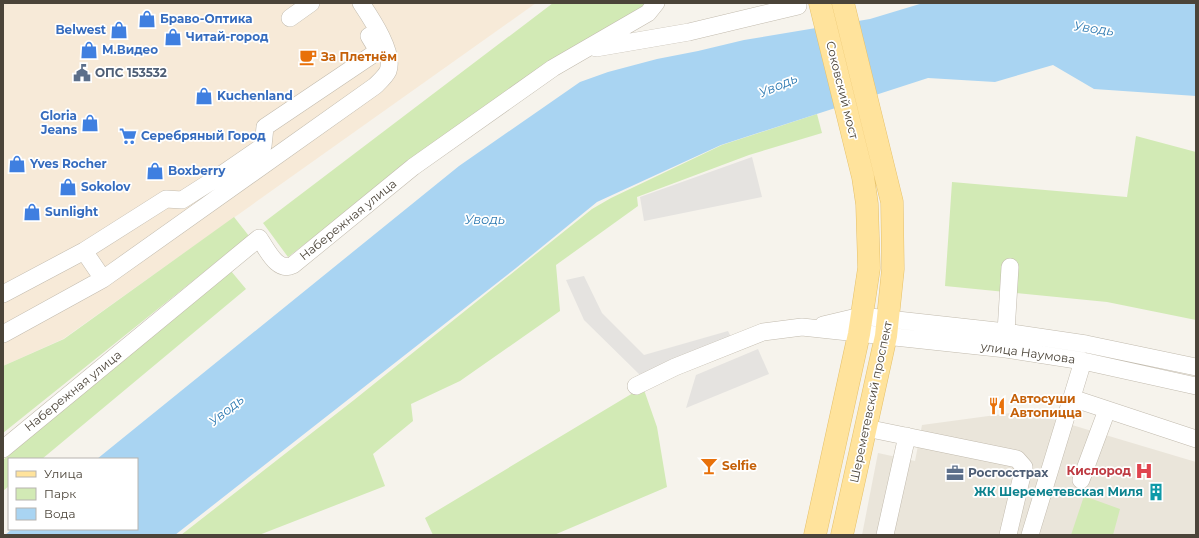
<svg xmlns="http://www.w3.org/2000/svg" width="1199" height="538" font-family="Montserrat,sans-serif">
  <rect width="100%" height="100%" fill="#f6f3ec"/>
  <!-- residential -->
  <path fill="#eae5da" d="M1025,411L1196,462V535H862L878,453L915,461L922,425Z"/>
  <!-- commercial -->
  <path fill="#f7ead8" d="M3,3H536L63,339L3,366Z"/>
  <!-- green -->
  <path fill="#d2eab5" d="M553,3H647L643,9L412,161L288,257L263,223Z
    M817,114L822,133L749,155L637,197L638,206L556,265L560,311L460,381L411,404L413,421L373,454L385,486L259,535H181L354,400L592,209L611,198L722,145Z
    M1136,136L1196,152V320L1107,302L945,286L952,182L1127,197Z
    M234,217L249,236L3,433V366L64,339Z
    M231,271L246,289L42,459H9V486L3,491V460Z
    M643,387L657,427L667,487L554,535H433L425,518Z
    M1084,496L1120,509L1113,535H1071Z"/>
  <!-- parking -->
  <path fill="#e5e3e0" d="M752,157L762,197L644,221L640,197Z
    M584,276L602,313L644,355L728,331L732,339L641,376L584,320L566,280Z
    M758,349L769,374L686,408L696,375Z"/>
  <!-- water -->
  <path fill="#a9d4f2" d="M923,3H1196V96L1094,89L1053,65L995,82L928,78L721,145L597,202L516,268L175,535H5L12,529H137V459H97L459,166L580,82L608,72L657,59L698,51L744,40L870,19Z"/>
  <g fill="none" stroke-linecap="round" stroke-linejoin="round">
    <!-- minor casing -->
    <g stroke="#c2bbae" stroke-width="18">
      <path id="minor" d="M290,18L311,3
        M596,48L689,32L798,6
        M84,251L103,279
        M3,294L84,251L166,199L182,200L218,177L263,146L265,127L378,51L369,36
        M823,325L861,316L1006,332L1086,344L1196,367
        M1006,332L1010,267
        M3,334L103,279L375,86C380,81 385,77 388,71C395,53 371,18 361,3
        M636,386L675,367L763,332L802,327L1006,349L1083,361L1196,386
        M1072,398L1196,439
        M866,428L1017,459L1024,467L1008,535
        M3,449L259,238C267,249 277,273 293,265L413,167L553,68L648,13L656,3
        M1081,480L1107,410
        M885,535L907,436
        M1030,535L1083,361"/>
    </g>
    <!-- major casing -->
    <g stroke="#e6c16a" stroke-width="23">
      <path id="major" d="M815,535L859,334L869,268L867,204L863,177L820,3
        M842,535L886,336L893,269L892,202L843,3"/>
    </g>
    <!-- minor -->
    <use href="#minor" stroke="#fff" stroke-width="17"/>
    <!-- major -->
    <use href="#major" stroke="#ffe39c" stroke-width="22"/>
  </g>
  <!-- icons -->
  <defs>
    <g id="shop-bare" transform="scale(1.38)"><path d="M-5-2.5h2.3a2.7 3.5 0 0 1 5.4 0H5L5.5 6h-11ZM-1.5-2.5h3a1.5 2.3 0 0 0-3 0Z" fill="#3f7fe0" stroke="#fff" stroke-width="2.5" paint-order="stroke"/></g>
    <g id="cafe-bare" transform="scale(1.38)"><path d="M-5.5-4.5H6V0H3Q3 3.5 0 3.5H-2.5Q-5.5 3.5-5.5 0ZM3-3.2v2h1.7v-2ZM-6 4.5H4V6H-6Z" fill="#e8710a" stroke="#fff" stroke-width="2.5" paint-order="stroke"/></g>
    <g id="civic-bare" transform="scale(1.38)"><path d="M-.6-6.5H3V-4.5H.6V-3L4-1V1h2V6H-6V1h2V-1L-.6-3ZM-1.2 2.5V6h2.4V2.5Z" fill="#5c6f8a" stroke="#fff" stroke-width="2.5" paint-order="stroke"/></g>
    <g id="supermarket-bare" transform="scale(1.38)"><path d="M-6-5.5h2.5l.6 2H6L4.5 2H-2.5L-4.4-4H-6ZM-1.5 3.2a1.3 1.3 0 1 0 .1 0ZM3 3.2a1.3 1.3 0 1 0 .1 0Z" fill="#3f7fe0" stroke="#fff" stroke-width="2.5" paint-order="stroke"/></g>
    <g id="restaurant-bare" transform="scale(1.38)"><path d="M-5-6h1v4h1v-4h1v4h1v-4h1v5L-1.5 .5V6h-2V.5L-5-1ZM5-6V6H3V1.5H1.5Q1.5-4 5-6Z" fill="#e8710a" stroke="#fff" stroke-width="2.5" paint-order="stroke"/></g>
    <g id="bar-bare" transform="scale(1.38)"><path d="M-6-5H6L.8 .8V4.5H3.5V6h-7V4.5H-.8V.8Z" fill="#e8710a" stroke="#fff" stroke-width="2.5" paint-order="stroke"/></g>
    <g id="hospital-bare" transform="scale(1.38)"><path d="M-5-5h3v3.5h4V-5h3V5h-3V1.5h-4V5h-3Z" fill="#e0444e" stroke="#fff" stroke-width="2.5" paint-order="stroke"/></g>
    <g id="office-bare" transform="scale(1.38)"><path d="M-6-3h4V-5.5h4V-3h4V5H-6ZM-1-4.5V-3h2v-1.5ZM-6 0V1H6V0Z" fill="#5c6f8a" stroke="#fff" stroke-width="2.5" paint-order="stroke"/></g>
    <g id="building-bare" transform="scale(1.38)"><path d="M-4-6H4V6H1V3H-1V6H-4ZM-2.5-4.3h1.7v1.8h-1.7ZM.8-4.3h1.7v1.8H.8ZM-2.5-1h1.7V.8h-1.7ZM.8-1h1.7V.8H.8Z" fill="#0f9aa8" stroke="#fff" stroke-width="2.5" paint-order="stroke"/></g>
  </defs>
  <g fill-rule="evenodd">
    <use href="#shop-bare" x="147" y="19"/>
    <use href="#shop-bare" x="119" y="30"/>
    <use href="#shop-bare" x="173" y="37"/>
    <use href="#shop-bare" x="89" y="50"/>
    <use href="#cafe-bare" x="308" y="57"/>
    <use href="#civic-bare" x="82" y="73"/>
    <use href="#shop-bare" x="204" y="96"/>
    <use href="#shop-bare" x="90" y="123"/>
    <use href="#supermarket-bare" x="128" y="136"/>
    <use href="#shop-bare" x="17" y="164"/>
    <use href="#shop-bare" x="155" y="171"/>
    <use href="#shop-bare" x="68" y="187"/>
    <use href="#shop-bare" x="32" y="212"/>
    <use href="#restaurant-bare" x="997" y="406"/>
    <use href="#bar-bare" x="709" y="466"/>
    <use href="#hospital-bare" x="1144" y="471"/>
    <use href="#office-bare" x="955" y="473"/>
    <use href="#building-bare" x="1156" y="492"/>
  </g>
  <g text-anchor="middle" stroke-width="3.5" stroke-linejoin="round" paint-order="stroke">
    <!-- shop labels -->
    <g font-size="12" font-weight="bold" fill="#366cbe" stroke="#fff" text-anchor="start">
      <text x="160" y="23">Браво-Оптика</text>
      <text x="106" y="34" text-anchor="end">Belwest</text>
      <text x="186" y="41">Читай-город</text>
      <text x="102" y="54">М.Видео</text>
      <text x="217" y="100">Kuchenland</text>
      <text x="77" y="120" text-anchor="end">Gloria<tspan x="77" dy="14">Jeans</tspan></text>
      <text x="141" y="140">Серебряный Город</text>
      <text x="30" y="168">Yves Rocher</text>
      <text x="168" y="175">Boxberry</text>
      <text x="81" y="191">Sokolov</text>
      <text x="45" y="216">Sunlight</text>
    </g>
    <!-- food labels -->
    <g font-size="12" font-weight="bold" fill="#c56008" stroke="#fff" text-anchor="start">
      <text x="321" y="61">За Плетнём</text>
      <text x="1010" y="403">Автосуши<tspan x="1010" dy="14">Автопицца</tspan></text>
      <text x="722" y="470">Selfie</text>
    </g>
    <!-- service labels -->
    <g font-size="12" font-weight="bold" fill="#4e5e75" stroke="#fff" text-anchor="start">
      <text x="95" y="77">ОПС 153532</text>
      <text x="968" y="477">Росгосстрах</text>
    </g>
    <!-- street labels -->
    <g font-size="12" fill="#4b4439" stroke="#fff">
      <text transform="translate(842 90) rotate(76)" y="4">Соковский мост</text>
      <text transform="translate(348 220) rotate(-39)" y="4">Набережная улица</text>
      <text transform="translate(1028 353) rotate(8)" y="4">улица Наумова</text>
      <text transform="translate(73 391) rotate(-39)" y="4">Набережная улица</text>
      <text transform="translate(871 402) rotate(-78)" y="4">Шереметевский проспект</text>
    </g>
    <!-- health labels -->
    <g font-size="12" font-weight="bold" fill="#be3a42" stroke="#fff" text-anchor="end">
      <text x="1131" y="475">Кислород</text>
    </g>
    <!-- culture labels -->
    <g font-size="12" font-weight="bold" fill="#0d838f" stroke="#fff" text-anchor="end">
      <text x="1143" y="496">ЖК Шереметевская Миля</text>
    </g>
    <!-- water labels -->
    <g font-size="13" font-style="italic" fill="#2e7ab2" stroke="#fff">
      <text transform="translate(1094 28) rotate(8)" y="5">Уводь</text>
      <text transform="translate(778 85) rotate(-23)" y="5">Уводь</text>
      <text x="485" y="224">Уводь</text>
      <text transform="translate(226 410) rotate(-39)" y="5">Уводь</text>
    </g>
  </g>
  <!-- border -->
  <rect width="1199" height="538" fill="none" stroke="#4b4439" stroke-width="8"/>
  <!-- legend -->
  <rect x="8" y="458" width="130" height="72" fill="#ffffff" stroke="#b7b4b0"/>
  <rect x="16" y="471" width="20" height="6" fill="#ffe39c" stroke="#b7b4b0"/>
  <text x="44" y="478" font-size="12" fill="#4b4439">Улица</text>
  <rect x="16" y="488" width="20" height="12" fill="#d2eab5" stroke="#b7b4b0"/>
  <text x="44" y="498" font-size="12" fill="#4b4439">Парк</text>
  <rect x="16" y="508" width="20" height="12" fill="#a9d4f2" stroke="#b7b4b0"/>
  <text x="44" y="518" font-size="12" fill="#4b4439">Вода</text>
</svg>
